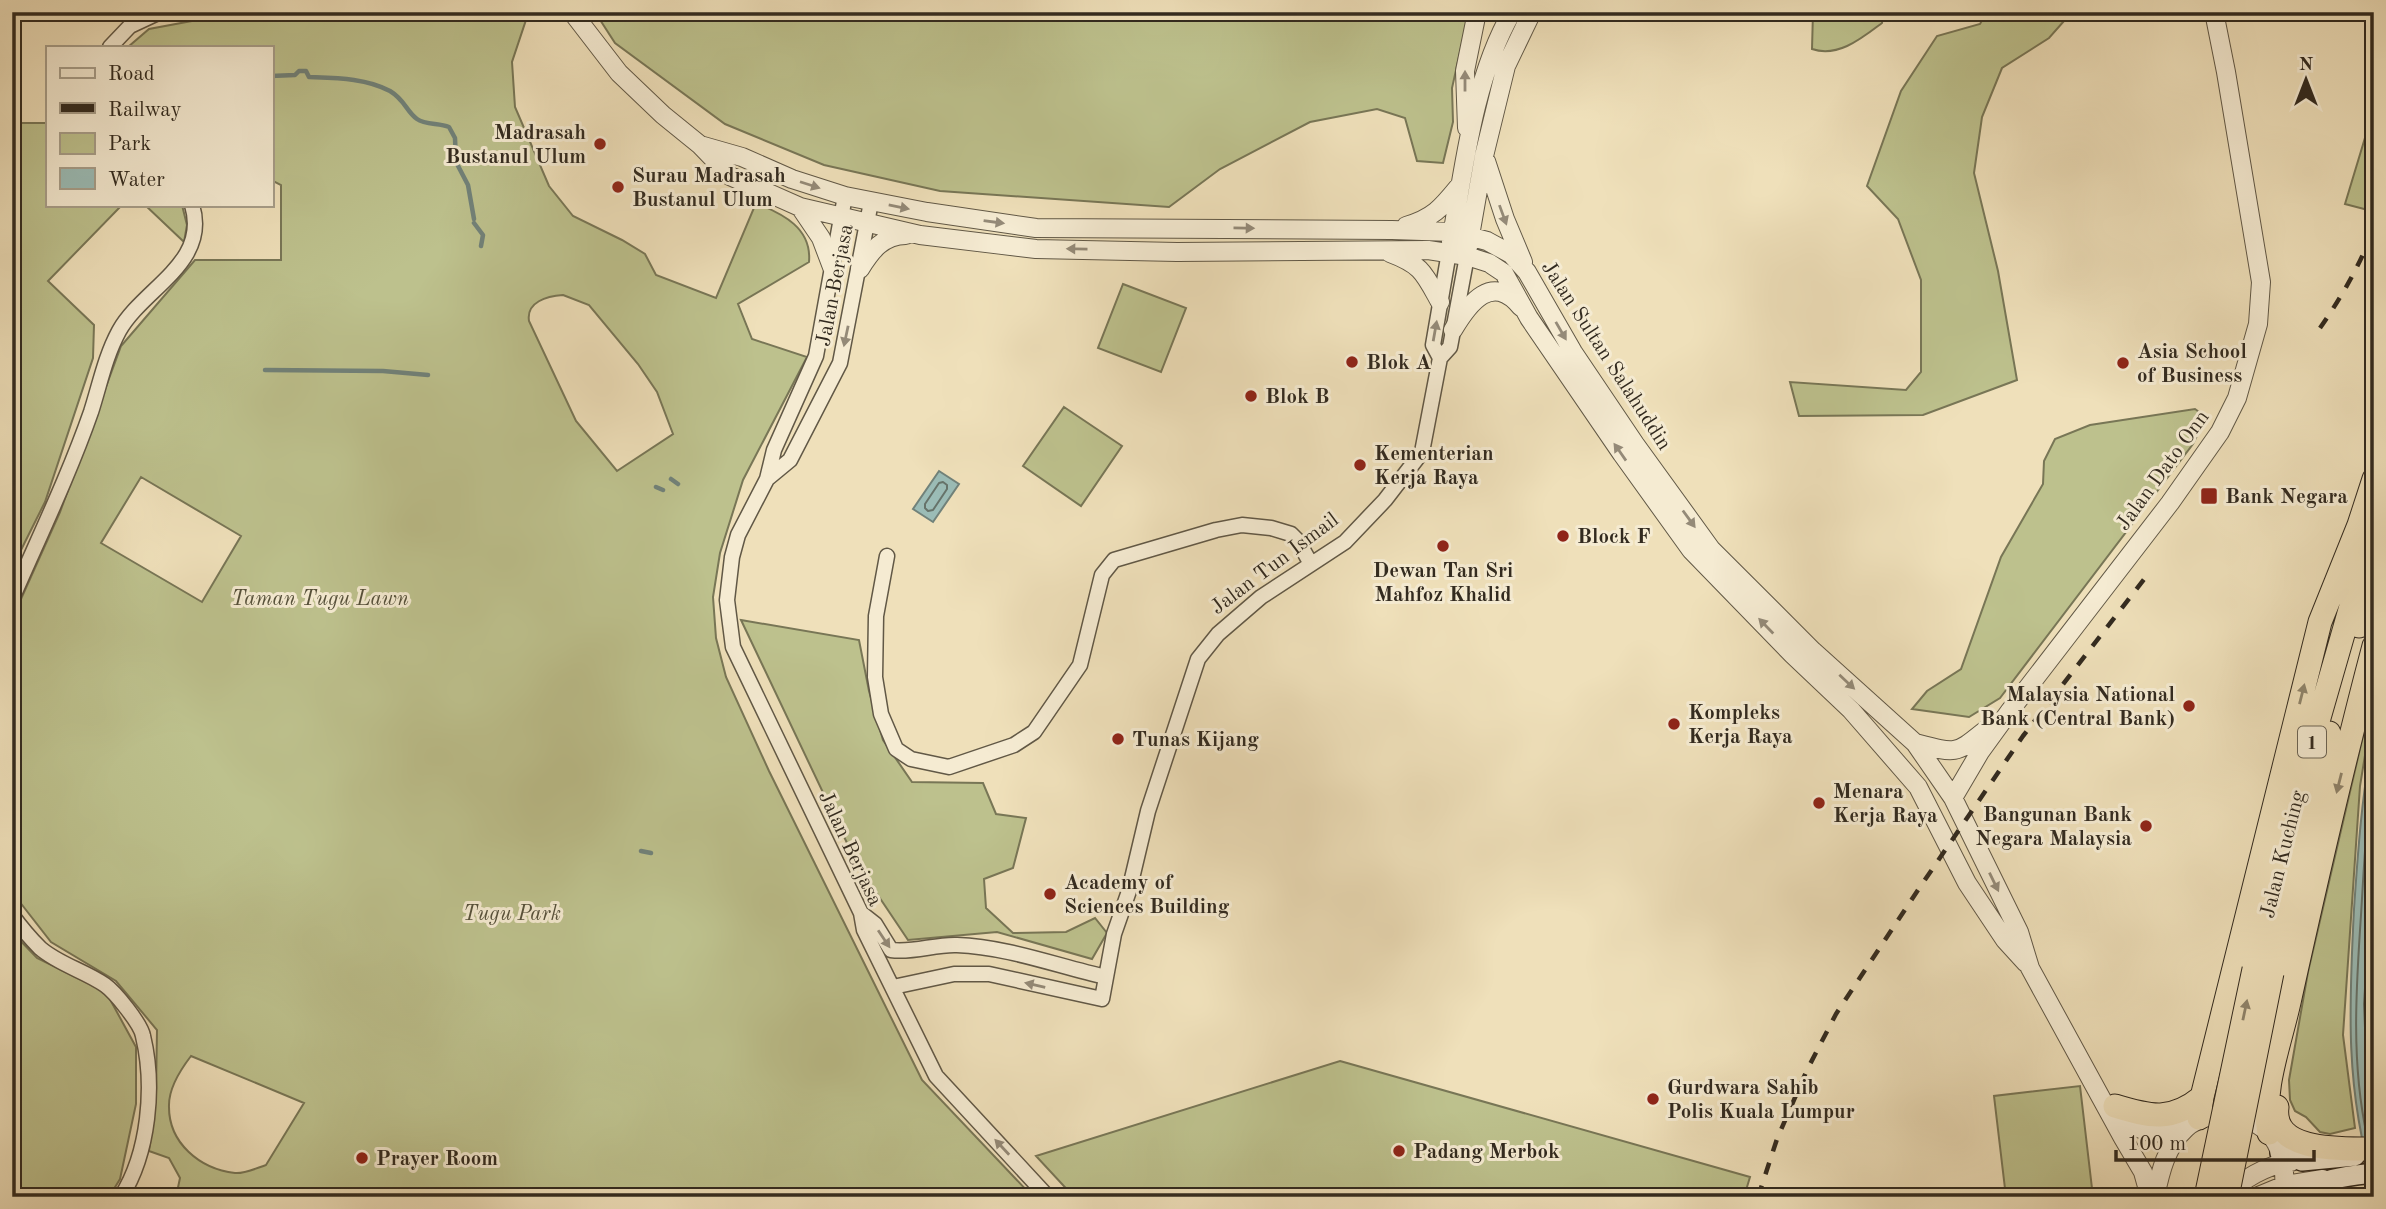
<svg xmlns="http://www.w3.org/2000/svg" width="2386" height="1209" font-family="'Old Standard TT',serif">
  <rect width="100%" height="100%" fill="#efe0ba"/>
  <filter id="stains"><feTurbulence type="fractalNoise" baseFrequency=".00286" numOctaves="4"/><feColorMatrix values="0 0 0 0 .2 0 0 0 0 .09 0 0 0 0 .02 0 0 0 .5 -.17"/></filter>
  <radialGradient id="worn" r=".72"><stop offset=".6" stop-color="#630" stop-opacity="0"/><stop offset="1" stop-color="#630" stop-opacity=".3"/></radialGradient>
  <!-- green -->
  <path fill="#bdc18d" stroke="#787656" stroke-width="2" fill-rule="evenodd" d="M240,12H531L526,20L512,62L515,107L549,186L573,216L622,240L645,254L656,275L716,298L756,203C783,214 812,228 809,262L738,304L752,339L807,357L743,480L720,553L713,597L716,638L726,677L769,771L922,1080L1033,1197H176L180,1178L169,1158L149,1151L156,1091L157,1030L116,981L51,942L12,892V619L60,512L121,346L195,260H281V185L271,180V47H128L149,29ZM563,295L589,305L638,364L657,392L673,434L617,471L576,421L529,321C526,302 547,296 563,295ZM141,477L241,536L202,602L101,543ZM191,1056L304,1103L266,1165C257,1168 244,1174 235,1173C200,1169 168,1143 169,1105C169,1088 181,1069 191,1056Z
    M595,12H1469L1452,88L1453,122L1443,163L1417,161L1405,118L1377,109L1310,122L1220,169L1169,207L940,191L824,165L725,124L615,43Z
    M1813,12H1883L1882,23C1862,38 1838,58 1812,49Z
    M1987,12H2072L2049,38L2002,68L1982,117L1974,173L1998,271L2017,380L1923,415L1799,416L1790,382L1906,390L1921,372V280L1898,219L1867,186L1901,91L1937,36L1980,24Z
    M2374,108V190L2368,210L2345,204Z
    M12,123H47V205H122L48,281L94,325L93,358L45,502L12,568Z
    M145,205H182L187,225L184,242Z
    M1123,284L1186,308L1161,372L1098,348Z
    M1064,407L1122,446L1081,506L1023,466Z
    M2195,409L2206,417L2193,444L2000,698L1969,717L1912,709L1927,691L1961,669L2001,557L2043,484L2044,461L2055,439L2090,425Z
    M741,620L859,640L869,691L883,740L912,782L983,783L996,814L1026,818L1013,868L984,879L986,908L1013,933L1066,932L1095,918L1107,933L1092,959L997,932L908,940L857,864Z
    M2363,736L2368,737L2360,786L2343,1035L2355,1128L2330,1134L2320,1132L2306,1117L2295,1111L2290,1100L2289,1080L2308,972Z
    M12,932L37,958L106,992L136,1047V1104L120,1179L109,1197H12Z
    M1340,1061L1750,1177L1744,1197H1074L1036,1156Z
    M2080,1086L2093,1197H2006L1994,1096Z"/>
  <!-- water -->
  <path fill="#9bbcb6" stroke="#71827a" stroke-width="2" d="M939,471L959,484L933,522L913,509Z
    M2374,733V1185C2345,1092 2349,1005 2354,909C2358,850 2362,791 2374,733Z"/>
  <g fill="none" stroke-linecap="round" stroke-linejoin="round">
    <!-- shore -->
    <path stroke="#66736a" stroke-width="2" d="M943,482L947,485V489L933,510L928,511L925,508V504L939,483Z
      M2374,848L2364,1004L2366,1051L2374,1123
      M2367,1136C2351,1064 2356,988 2361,915C2364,867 2366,818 2374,770"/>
    <!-- stream -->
    <path stroke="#71827a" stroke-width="4.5" d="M271,76L295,75L299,71H306L309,77C336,78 366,78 390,91C405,100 406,111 417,119C425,125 439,123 449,127L455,138L456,162L468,185L474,219
      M474,223L483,235L481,246
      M265,370L383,371L428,375
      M671,479L678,484
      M656,487L663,490
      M641,851L651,853"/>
    <!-- minor casing -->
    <g stroke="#615846" stroke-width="17">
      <path id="minor" d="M110,47L130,26L160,12
        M845,196L816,356L774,450L767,479L738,535L732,557L727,600L733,647L861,913L864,930L936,1076L1048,1197
        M1440,358L1433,345L1449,252
        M767,479L790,460L840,363L871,202
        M887,556L876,616L875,677L881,714L896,749L911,759L949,767L1014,745L1034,732L1080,665L1102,575L1114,560L1216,530L1242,525L1271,528L1291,534L1298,541L1311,564
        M12,599C39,537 69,475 91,412C100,384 105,357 119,331C143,288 210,263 192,205
        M861,913L875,924L891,950C914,953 935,944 957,945C1008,947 1057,966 1106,977
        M12,915C20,926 30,938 40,948C58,964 85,971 105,985C115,992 141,1024 143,1036C155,1086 149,1153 121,1197
        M893,987L954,974H989L1102,999L1114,934L1129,891L1148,811L1198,659L1218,634L1261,597L1345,542L1385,500L1422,452L1440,358L1450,347L1467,256"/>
    </g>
    <!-- tertiary casing -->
    <g stroke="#615846" stroke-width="20">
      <path id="tertiary" d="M572,12L619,73L663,115L700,145L730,176L800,207L920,235L1036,249L1177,252L1428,250L1467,256L1489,263L1504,273L1529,318L1622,454L1691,550L1793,655L1851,710L1918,787L1967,883L2005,940L2026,963
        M1467,128L1465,71L1477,12
        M700,145L742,157L792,179L845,196L927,212L1036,228L1392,230L1453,232L1487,241L1511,254L1527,272L1573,352L1635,444L1711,549L1813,651L1915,743L1953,798L2019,932L2030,968L2123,1138L2143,1172L2150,1197
        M1486,161L1505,219L1523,262
        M800,207L821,238L832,267
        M1406,226C1434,218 1442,207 1460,185
        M1451,242C1464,167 1474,77 1512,12
        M1468,247L1484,156L1506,66L1532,12
        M1390,253C1422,265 1424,273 1440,302
        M860,269C871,251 883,235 906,235
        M1453,330C1469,303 1492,272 1521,307
        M1915,743C1961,755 1955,754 1992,725
        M1953,798L1980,752L2009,712L2170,503L2220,432L2237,398L2258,324L2261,282L2226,72L2214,12
        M2114,1105C2137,1133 2149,1137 2184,1129
        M2155,1197C2160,1173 2166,1146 2186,1128C2210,1106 2260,1114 2276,1143C2285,1160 2285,1179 2284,1197
        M2224,1197C2242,1180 2267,1164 2291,1162
        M2256,1197L2285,1185L2323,1179"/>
    </g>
    <!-- secondary casing -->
    <g stroke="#322a1f" stroke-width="22">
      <path id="secondary" d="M2280,1153L2302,1161L2355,1156
        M2298,1197C2320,1178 2347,1176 2374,1173"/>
    </g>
    <!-- trunk casing -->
    <g stroke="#322a1f" stroke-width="25">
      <path id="trunk" d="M2359,626L2374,586
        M2254,969L2302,777L2360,575L2372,522
        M2272,973L2329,733
        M2115,1106C2151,1117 2171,1122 2202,1097
        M2277,1107C2271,1153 2343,1149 2374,1149
        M2199,1118L2202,1097L2320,622L2359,525L2374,479
        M2269,1133C2261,1089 2281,1041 2290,998C2316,880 2343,763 2374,646"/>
    </g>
    <!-- minor -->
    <use href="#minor" stroke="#f5ebd2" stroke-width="14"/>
    <!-- tertiary -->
    <use href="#tertiary" stroke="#f5ebd2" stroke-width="18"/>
    <!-- secondary -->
    <use href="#secondary" stroke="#f5ebd2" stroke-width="19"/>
    <!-- trunk -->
    <use href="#trunk" stroke="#efe0ba" stroke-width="23"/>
    <!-- rail -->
    <path stroke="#322a1f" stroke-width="4.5" stroke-dasharray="12 12" stroke-linecap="butt" d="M2320,328C2341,298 2362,262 2374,227
      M1758,1197L1777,1139L1807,1070L1836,1014L1918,890L2023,736L2145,578"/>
    <!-- trunk-bridge casing -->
    <g stroke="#322a1f" stroke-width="25" stroke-linecap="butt">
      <path id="trunk-bridge" d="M2206,1197L2254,969
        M2227,1197L2272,973"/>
    </g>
    <!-- trunk-bridge -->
    <use href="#trunk-bridge" stroke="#efe0ba" stroke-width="23"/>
  </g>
  <!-- one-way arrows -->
  <defs><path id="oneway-solid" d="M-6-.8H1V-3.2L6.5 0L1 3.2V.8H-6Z" transform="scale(1.75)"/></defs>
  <g fill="#948a78">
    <use href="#oneway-solid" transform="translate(1465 81) rotate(-90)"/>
    <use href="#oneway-solid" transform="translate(810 185) rotate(18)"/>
    <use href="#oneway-solid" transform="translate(899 207) rotate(11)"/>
    <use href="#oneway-solid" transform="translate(1503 215) rotate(70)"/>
    <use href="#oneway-solid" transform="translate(994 222) rotate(8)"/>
    <use href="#oneway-solid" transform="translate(1244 228) rotate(1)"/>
    <use href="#oneway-solid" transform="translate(1077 249) rotate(-179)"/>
    <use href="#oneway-solid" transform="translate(1435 331) rotate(-80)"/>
    <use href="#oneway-solid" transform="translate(1561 331) rotate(60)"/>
    <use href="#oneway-solid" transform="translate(846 336) rotate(102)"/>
    <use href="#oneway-solid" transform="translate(1620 452) rotate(-125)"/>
    <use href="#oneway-solid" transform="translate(1689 519) rotate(54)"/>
    <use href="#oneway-solid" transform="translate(1766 626) rotate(-134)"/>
    <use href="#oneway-solid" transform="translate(1847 682) rotate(43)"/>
    <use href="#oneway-solid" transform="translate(1994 882) rotate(64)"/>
    <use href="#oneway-solid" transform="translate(884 939) rotate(56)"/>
    <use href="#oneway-solid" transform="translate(1035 985) rotate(-167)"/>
    <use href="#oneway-solid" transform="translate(1002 1147) rotate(-133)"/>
  </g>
  <g fill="#90856c">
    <use href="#oneway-solid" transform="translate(2302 694) rotate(-76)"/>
    <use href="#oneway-solid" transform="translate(2339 783) rotate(104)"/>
    <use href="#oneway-solid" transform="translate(2245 1010) rotate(-78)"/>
  </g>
  <!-- markers -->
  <g fill="#8f2418" stroke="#f5ebd2" stroke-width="2.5">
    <circle cx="600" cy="144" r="7"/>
    <circle cx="618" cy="187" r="7"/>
    <circle cx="1352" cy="362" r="7"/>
    <circle cx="2123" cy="363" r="7"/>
    <circle cx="1251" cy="396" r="7"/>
    <circle cx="1360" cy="465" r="7"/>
    <rect x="2200" y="487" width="18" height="18" rx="3.5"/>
    <circle cx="1563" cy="536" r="7"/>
    <circle cx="1443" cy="546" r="7"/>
    <circle cx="2189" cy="706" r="7"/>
    <circle cx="1674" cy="724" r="7"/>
    <circle cx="1118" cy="739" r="7"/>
    <circle cx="1819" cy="803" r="7"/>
    <circle cx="2146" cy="826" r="7"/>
    <circle cx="1050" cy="894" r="7"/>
    <circle cx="1653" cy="1099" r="7"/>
    <circle cx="1399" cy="1151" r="7"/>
    <circle cx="362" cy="1158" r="7"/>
  </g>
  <g text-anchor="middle" stroke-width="6" stroke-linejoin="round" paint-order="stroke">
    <!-- shield labels -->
    <rect fill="#f5ebd2" stroke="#6c6455" stroke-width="2" x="2298" y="726.5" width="28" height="31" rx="5"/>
    <g font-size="19" font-weight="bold" fill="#322a1f">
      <text x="2312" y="749">1</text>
    </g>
    <!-- poi labels -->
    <g font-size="21" font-weight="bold" fill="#322a1f" stroke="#f5ebd2" text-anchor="start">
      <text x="586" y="139" text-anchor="end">Madrasah<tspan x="586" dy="24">Bustanul Ulum</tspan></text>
      <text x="632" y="182">Surau Madrasah<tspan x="632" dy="24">Bustanul Ulum</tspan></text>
      <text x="2137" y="358">Asia School<tspan x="2137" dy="24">of Business</tspan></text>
      <text x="1366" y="369">Blok A</text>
      <text x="1265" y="403">Blok B</text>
      <text x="1374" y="460">Kementerian<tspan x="1374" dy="24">Kerja Raya</tspan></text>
      <text x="2225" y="503">Bank Negara</text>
      <text x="1577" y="543">Block F</text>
      <text x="1443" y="577" text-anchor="middle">Dewan Tan Sri<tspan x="1443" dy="24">Mahfoz Khalid</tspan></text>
      <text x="2175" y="701" text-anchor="end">Malaysia National<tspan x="2175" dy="24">Bank (Central Bank)</tspan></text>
      <text x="1688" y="719">Kompleks<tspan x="1688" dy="24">Kerja Raya</tspan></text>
      <text x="1132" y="746">Tunas Kijang</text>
      <text x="1833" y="798">Menara<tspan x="1833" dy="24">Kerja Raya</tspan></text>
      <text x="2132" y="821" text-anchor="end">Bangunan Bank<tspan x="2132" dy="24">Negara Malaysia</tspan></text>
      <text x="1064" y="889">Academy of<tspan x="1064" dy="24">Sciences Building</tspan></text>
      <text x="1667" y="1094">Gurdwara Sahib<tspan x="1667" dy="24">Polis Kuala Lumpur</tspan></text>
      <text x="1413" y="1158">Padang Merbok</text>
      <text x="376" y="1165">Prayer Room</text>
    </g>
    <!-- street labels -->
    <g font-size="21" fill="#322a1f" stroke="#f5ebd2">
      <text transform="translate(834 285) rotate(-79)" y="7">Jalan Berjasa</text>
      <text transform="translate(1607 355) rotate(57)" y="7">Jalan Sultan Salahuddin</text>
      <text transform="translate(2162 470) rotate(-54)" y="7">Jalan Dato Onn</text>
      <text transform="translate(1274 563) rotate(-37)" y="7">Jalan Tun Ismail</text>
      <text transform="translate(851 848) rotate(65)" y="7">Jalan Berjasa</text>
      <text transform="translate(2282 854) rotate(-76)" y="7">Jalan Kuching</text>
    </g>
    <!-- park labels -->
    <g font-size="21" font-style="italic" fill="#55503a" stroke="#f5ebd2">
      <text x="320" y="605">Taman Tugu Lawn</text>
      <text x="512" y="920">Tugu Park</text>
    </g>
  </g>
  <!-- margin -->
  <rect width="2386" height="1209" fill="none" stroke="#efe0ba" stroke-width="42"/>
  <rect x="14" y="14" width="2358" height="1181" fill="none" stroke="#322a1f" stroke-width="3.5"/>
  <rect x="21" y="21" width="2344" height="1167" fill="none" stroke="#322a1f" stroke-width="2"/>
  <!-- legend -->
  <rect x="46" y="46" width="228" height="161" fill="#f5ebd2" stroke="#a79e8a" stroke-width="2"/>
  <rect x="60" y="68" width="35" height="10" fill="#f5ebd2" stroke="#a79e8a" stroke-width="2"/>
  <text x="108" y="80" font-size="21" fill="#322a1f">Road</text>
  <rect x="60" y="103" width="35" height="10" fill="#322a1f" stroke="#a79e8a" stroke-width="2"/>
  <text x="108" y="116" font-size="21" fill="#322a1f">Railway</text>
  <rect x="60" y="133" width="35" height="21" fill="#bdc18d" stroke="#a79e8a" stroke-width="2"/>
  <text x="108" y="150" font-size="21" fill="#322a1f">Park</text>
  <rect x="60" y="168" width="35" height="21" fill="#9bbcb6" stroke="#a79e8a" stroke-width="2"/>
  <text x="108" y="186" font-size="21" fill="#322a1f">Water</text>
  <!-- north arrow -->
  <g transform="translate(2306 80)" stroke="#f5ebd2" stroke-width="5" paint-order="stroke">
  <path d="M0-5L12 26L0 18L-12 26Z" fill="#322a1f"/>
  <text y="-10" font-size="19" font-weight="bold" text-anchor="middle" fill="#322a1f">N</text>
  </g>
  <!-- scale -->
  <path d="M2116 1150v10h198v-10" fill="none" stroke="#322a1f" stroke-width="3.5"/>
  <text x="2127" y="1150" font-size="21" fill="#322a1f" stroke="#f5ebd2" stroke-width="5" paint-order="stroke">100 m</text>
  <rect width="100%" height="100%" filter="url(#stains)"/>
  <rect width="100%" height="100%" fill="url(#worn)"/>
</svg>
